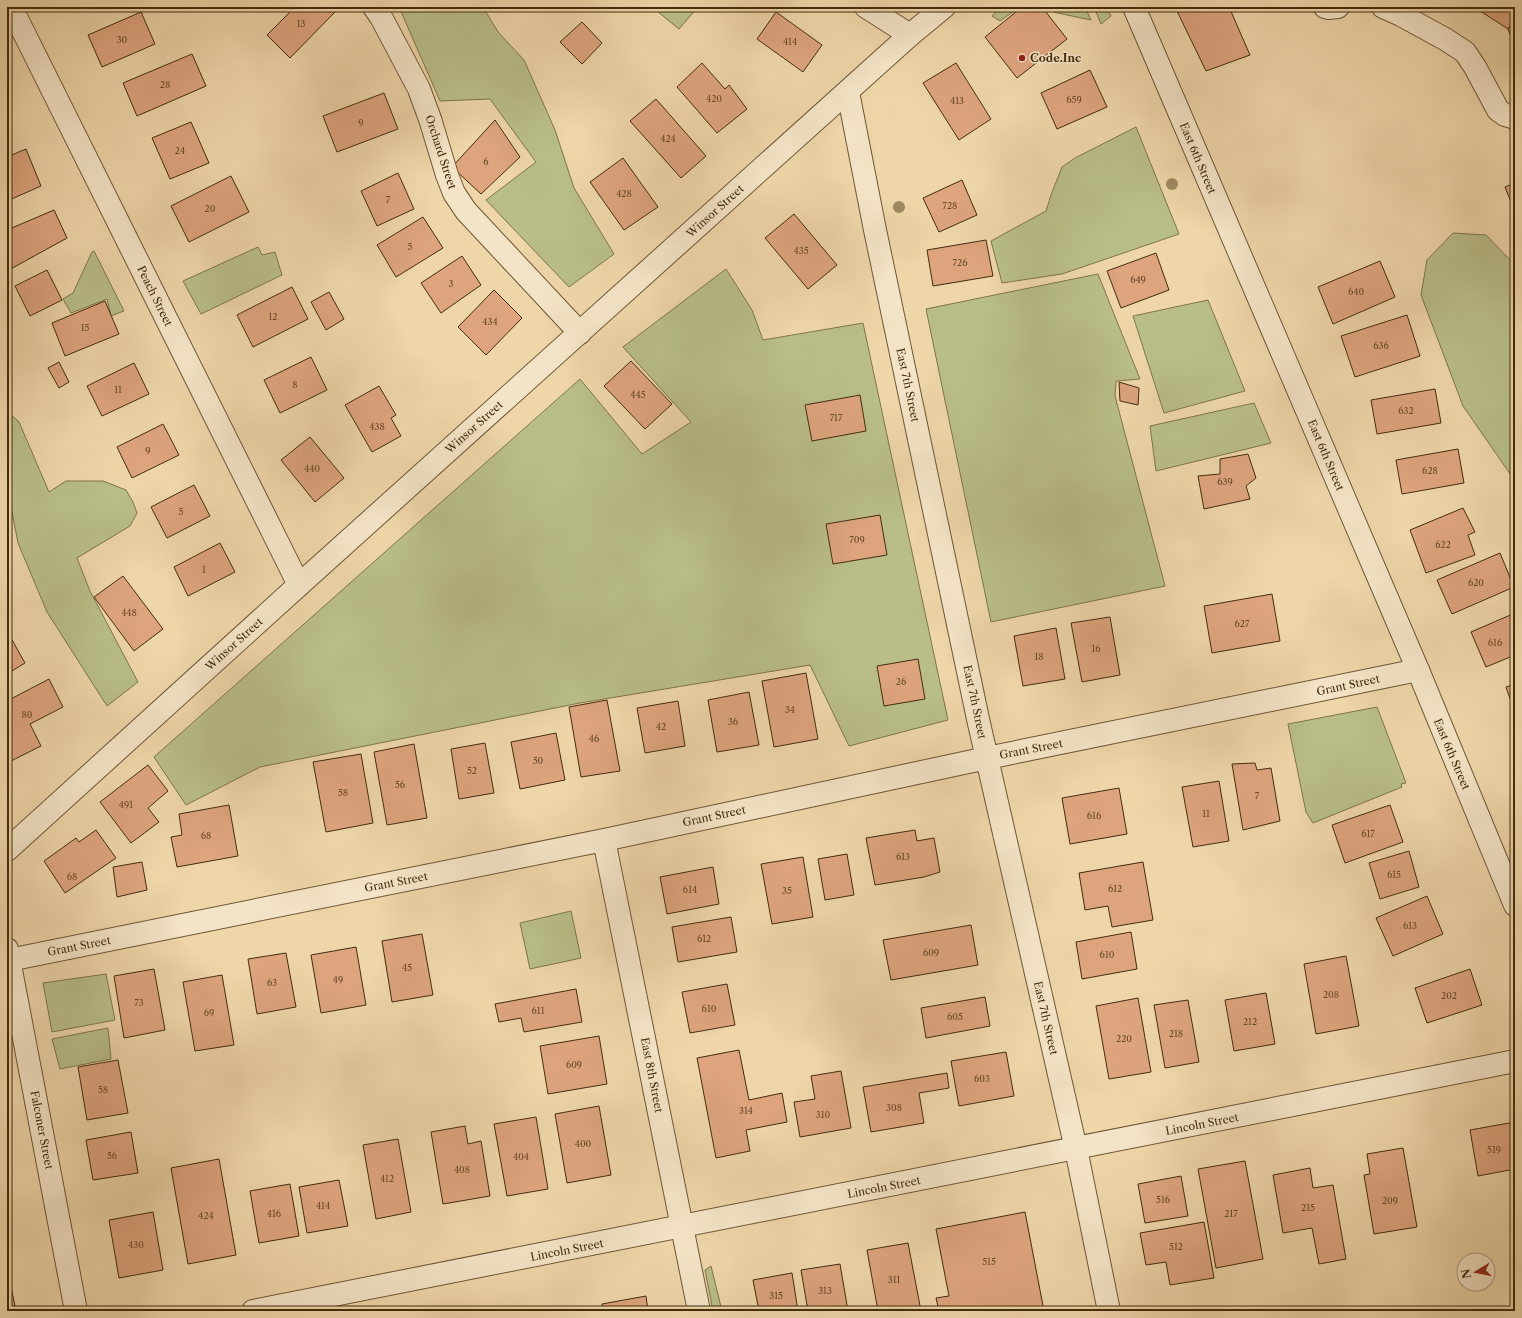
<svg xmlns="http://www.w3.org/2000/svg" width="1522" height="1318" font-family="'Libre Caslon Text',serif">
  <rect width="100%" height="100%" fill="#eed6a9"/>
  <filter id="stains"><feTurbulence type="fractalNoise" baseFrequency=".005" numOctaves="4"/><feColorMatrix values="0 0 0 0 .2 0 0 0 0 .09 0 0 0 0 .02 0 0 0 .5 -.17"/></filter>
  <radialGradient id="worn" r=".72"><stop offset=".6" stop-color="#630" stop-opacity="0"/><stop offset="1" stop-color="#630" stop-opacity=".3"/></radialGradient>
  <!-- green -->
  <path fill="#b9be88" stroke="#7e754b" d="M399,7H483L498,32L524,60L555,130L574,188L614,254L569,287L486,200L536,162L490,99L440,101Z
    M652,7H698L679,29Z
    M1001,7H1020L1000,21L992,16Z
    M1050,7H1085L1091,20L1053,12Z
    M1094,7H1107L1111,16L1101,24Z
    M1136,127L1179,234L1062,274L1002,283L991,241L1046,211L1051,195L1062,167L1075,158Z
    M1453,233L1486,235L1515,265V481L1463,406L1421,295L1427,260Z
    M258,247L262,255L275,252L282,275L201,314L183,281Z
    M94,251L124,311L111,316L107,299L71,313L63,299L73,293L92,252Z
    M726,269L752,310L763,340L863,323L948,720L849,746L810,665L580,703L260,767L186,805L154,757L580,379L642,454L691,422L623,347Z
    M1098,274L1140,379L1116,381L1115,396L1165,586L991,622L926,309Z
    M1208,300L1245,391L1164,413L1133,316Z
    M1254,403L1271,443L1156,471L1150,426Z
    M7,411L19,422L49,492L66,481H103L126,490L133,502L137,513L130,526L77,558L90,591L138,682L107,706L47,612L18,543L7,487Z
    M1377,707L1406,783L1401,784L1402,787L1313,823L1306,812L1288,724Z
    M571,911L581,958L530,969L520,923Z
    M106,974L115,1020L52,1032L43,983Z
    M108,1028L111,1059L60,1069L52,1039Z
    M711,1266L722,1311H713L705,1270Z"/>
  <!-- building -->
  <path fill="#dda47e" stroke="#432c0e" d="M295,7H330L335,12L290,58L267,35Z
    M1022,7H1042L1067,39L1017,78L985,37Z
    M1175,7H1229L1250,55L1206,71Z
    M1474,7H1515V20L1508,29Z
    M141,12L155,44L102,67L88,35Z
    M776,12L822,45L803,72L757,39Z
    M1515,20V47L1508,29Z
    M582,22L602,43L582,64L560,42Z
    M192,54L206,86L137,116L123,83Z
    M702,63L725,89L729,85L747,109L717,133L677,87Z
    M956,63L991,119L959,140L923,83Z
    M1090,70L1107,107L1057,129L1041,93Z
    M384,93L398,129L337,152L323,116Z
    M656,99L706,156L681,178L630,121Z
    M495,120L520,157L481,194L452,167Z
    M191,122L209,163L170,179L152,138Z
    M26,149L41,186L7,201V157Z
    M623,158L658,207L624,230L590,182Z
    M398,173L414,209L377,226L361,191Z
    M231,176L249,212L189,242L171,206Z
    M962,180L977,215L939,232L923,198Z
    M1515,183V212L1505,187Z
    M54,210L67,238L7,271V230Z
    M794,214L837,265L808,289L765,238Z
    M423,217L443,248L396,277L377,245Z
    M986,240L993,276L933,286L927,250Z
    M1156,253L1169,290L1121,308L1107,271Z
    M462,256L481,285L441,313L421,283Z
    M1380,261L1395,297L1333,324L1318,287Z
    M47,270L62,300L30,316L15,286Z
    M292,287L308,319L253,347L237,315Z
    M494,290L522,318L486,355L458,327Z
    M329,292L344,319L326,330L311,302Z
    M105,301L119,334L65,356L52,323Z
    M1407,315L1420,356L1355,377L1341,336Z
    M311,357L327,390L280,413L264,380Z
    M631,361L672,404L645,429L604,386Z
    M59,362L69,382L59,388L48,368Z
    M134,363L149,394L102,416L87,386Z
    M1119,382L1139,388L1138,405L1120,401Z
    M379,386L396,415L391,418L401,436L372,452L345,405Z
    M1435,389L1441,423L1377,434L1371,400Z
    M860,395L866,431L812,441L805,405Z
    M163,424L179,455L132,478L117,447Z
    M310,437L344,478L315,502L281,460Z
    M1458,449L1464,483L1402,494L1396,460Z
    M1248,454L1256,478L1246,486L1250,499L1204,509L1198,476L1220,474V459Z
    M194,485L210,516L167,538L151,507Z
    M1463,508L1475,532L1468,535L1475,555L1426,573L1410,530Z
    M880,515L887,555L833,564L826,524Z
    M220,543L235,572L188,596L174,567Z
    M1500,553L1514,587L1452,614L1437,580Z
    M123,576L163,629L134,651L94,597Z
    M1272,594L1280,641L1212,653L1204,606Z
    M1515,613V655L1486,667L1471,632Z
    M1110,617L1120,675L1082,682L1071,623Z
    M1056,628L1065,679L1023,686L1014,636Z
    M7,631L25,663L7,674Z
    M918,659L925,699L884,706L877,666Z
    M806,673L818,739L774,747L762,681Z
    M49,679L63,707L30,724L41,746L11,761L7,752V701Z
    M1515,684V713L1506,687Z
    M749,692L759,745L717,752L708,700Z
    M607,700L620,771L581,777L569,707Z
    M678,701L685,746L645,753L637,708Z
    M556,733L565,780L520,789L511,742Z
    M485,743L494,793L459,799L451,749Z
    M414,744L427,818L387,825L374,752Z
    M361,754L373,823L326,832L313,762Z
    M1255,763L1257,770L1271,768L1280,821L1243,830L1232,764Z
    M148,765L168,791L148,808L159,822L131,843L100,802Z
    M1219,781L1229,841L1193,847L1182,787Z
    M1119,788L1127,834L1070,844L1062,798Z
    M229,805L238,856L177,867L171,837L182,835L179,814Z
    M1390,805L1403,842L1345,863L1332,825Z
    M96,830L116,858L65,893L44,861L76,838L79,842Z
    M915,830L917,841L934,838L940,872L924,877L875,885L866,838Z
    M1409,851L1419,887L1380,899L1369,863Z
    M847,854L854,895L825,900L818,859Z
    M803,857L813,917L772,924L761,864Z
    M142,862L147,890L117,897L113,867Z
    M1143,862L1153,920L1112,927L1108,906L1085,910L1079,873Z
    M713,867L719,904L667,914L660,877Z
    M1427,896L1443,934L1393,956L1376,918Z
    M731,917L737,952L678,962L672,927Z
    M971,925L978,965L891,980L883,940Z
    M1131,932L1137,969L1082,979L1076,942Z
    M422,934L433,995L392,1002L382,941Z
    M356,947L366,1005L321,1013L311,955Z
    M286,953L296,1007L257,1014L248,959Z
    M1346,956L1359,1026L1316,1034L1304,964Z
    M154,969L165,1030L124,1038L114,976Z
    M1470,969L1482,1005L1427,1023L1415,988Z
    M222,975L234,1045L195,1051L183,982Z
    M727,984L735,1025L690,1033L682,992Z
    M576,989L582,1022L524,1032L521,1018L499,1022L495,1004Z
    M1266,993L1275,1044L1234,1051L1225,1000Z
    M985,997L990,1026L926,1038L921,1008Z
    M1138,998L1151,1072L1109,1079L1096,1006Z
    M1188,1000L1199,1062L1165,1068L1154,1005Z
    M599,1036L607,1084L548,1094L540,1046Z
    M739,1050L749,1100L782,1093L787,1122L746,1130L750,1151L716,1158L697,1058Z
    M1006,1052L1014,1096L959,1106L951,1061Z
    M118,1060L128,1113L87,1120L78,1067Z
    M841,1071L851,1128L800,1137L794,1102L815,1099L811,1076Z
    M947,1073L949,1088L919,1093L924,1123L871,1132L863,1087Z
    M599,1106L611,1175L567,1183L555,1114Z
    M536,1117L548,1189L507,1196L494,1124Z
    M1515,1122V1169L1478,1176L1470,1130Z
    M465,1126L468,1144L481,1141L490,1196L443,1204L431,1132Z
    M131,1132L138,1173L93,1180L86,1140Z
    M398,1139L411,1212L376,1219L363,1145Z
    M1403,1148L1417,1227L1374,1234L1364,1175L1370,1174L1367,1154Z
    M219,1159L236,1255L188,1264L171,1168Z
    M1245,1161L1263,1259L1216,1268L1198,1169Z
    M1310,1168L1313,1188L1333,1185L1346,1259L1319,1264L1312,1228L1283,1233L1273,1175Z
    M1181,1176L1188,1216L1145,1223L1138,1184Z
    M339,1180L348,1226L307,1233L299,1187Z
    M290,1184L299,1236L259,1243L250,1191Z
    M153,1212L163,1270L119,1278L109,1220Z
    M1025,1212L1044,1311H939L936,1298L949,1296L936,1229Z
    M1204,1222L1214,1278L1170,1285L1166,1262L1146,1265L1140,1233Z
    M908,1243L921,1311H878L867,1250Z
    M840,1264L848,1311H808L801,1270Z
    M7,1268L15,1306L7,1308Z
    M792,1273L798,1311H759L753,1280Z
    M646,1296L648,1311H603L602,1304Z"/>
  <g fill="none" stroke-linecap="round" stroke-linejoin="round">
    <!-- minor casing -->
    <g stroke="#6e5635" stroke-width="24">
      <path id="minor" d="M11,7L299,585
        M374,7L381,17L419,89L430,119L447,175L454,193L466,211L580,333
        M866,7L910,35
        M1325,7L1329,8L1338,7
        M1383,7L1401,15L1445,39L1465,52L1475,67L1498,110L1505,115L1515,118
        M848,92L875,230L978,719L1076,1149L1109,1311
        M604,840L699,1311
        M9,960L604,840L987,758L1418,670
        M253,1311L1515,1061"/>
    </g>
    <!-- tertiary casing -->
    <g stroke="#6e5635" stroke-width="24">
      <path id="tertiary" d="M1134,7L1418,670L1515,905
        M7,850L299,585L910,35L944,7
        M7,949L76,1311"/>
    </g>
    <!-- minor -->
    <use href="#minor" stroke="#f4e4c7" stroke-width="22"/>
    <!-- tertiary -->
    <use href="#tertiary" stroke="#f4e4c7" stroke-width="22"/>
  </g>
  <!-- trees -->
  <g fill="#9d8861">
    <circle cx="1172" cy="184" r="6"/>
    <circle cx="899" cy="207" r="6"/>
  </g>
  <!-- markers -->
  <circle fill="#8f2418" stroke="#f4e4c7" stroke-width="1.5" cx="1022" cy="58" r="4"/>
  <g text-anchor="middle" stroke-width="3" stroke-linejoin="round" paint-order="stroke">
    <!-- number labels -->
    <g font-size="9" fill="#6a4a2a">
      <text x="301" y="27">13</text>
      <text x="122" y="43">30</text>
      <text x="790" y="45">414</text>
      <text x="165" y="88">28</text>
      <text x="714" y="102">420</text>
      <text x="1074" y="103">659</text>
      <text x="957" y="104">413</text>
      <text x="361" y="126">9</text>
      <text x="668" y="142">424</text>
      <text x="180" y="154">24</text>
      <text x="486" y="165">6</text>
      <text x="624" y="197">428</text>
      <text x="388" y="203">7</text>
      <text x="950" y="209">728</text>
      <text x="210" y="212">20</text>
      <text x="410" y="250">5</text>
      <text x="801" y="254">435</text>
      <text x="960" y="266">726</text>
      <text x="1138" y="283">649</text>
      <text x="451" y="287">3</text>
      <text x="1356" y="295">640</text>
      <text x="273" y="320">12</text>
      <text x="490" y="325">434</text>
      <text x="85" y="331">15</text>
      <text x="1381" y="349">636</text>
      <text x="295" y="388">8</text>
      <text x="118" y="393">11</text>
      <text x="638" y="398">445</text>
      <text x="1406" y="414">632</text>
      <text x="836" y="421">717</text>
      <text x="377" y="430">438</text>
      <text x="148" y="454">9</text>
      <text x="312" y="472">440</text>
      <text x="1430" y="474">628</text>
      <text x="1225" y="485">639</text>
      <text x="181" y="515">5</text>
      <text x="857" y="543">709</text>
      <text x="1443" y="548">622</text>
      <text x="204" y="573">1</text>
      <text x="1476" y="586">620</text>
      <text x="129" y="616">448</text>
      <text x="1242" y="627">627</text>
      <text x="1495" y="646">616</text>
      <text x="1096" y="652">16</text>
      <text x="1039" y="660">18</text>
      <text x="901" y="685">26</text>
      <text x="790" y="713">34</text>
      <text x="27" y="718">80</text>
      <text x="733" y="725">36</text>
      <text x="661" y="730">42</text>
      <text x="594" y="742">46</text>
      <text x="538" y="764">50</text>
      <text x="472" y="774">52</text>
      <text x="400" y="788">56</text>
      <text x="343" y="796">58</text>
      <text x="1257" y="799">7</text>
      <text x="126" y="808">491</text>
      <text x="1206" y="817">11</text>
      <text x="1094" y="819">616</text>
      <text x="1368" y="837">617</text>
      <text x="206" y="839">68</text>
      <text x="903" y="860">613</text>
      <text x="1394" y="878">615</text>
      <text x="72" y="880">68</text>
      <text x="1115" y="892">612</text>
      <text x="690" y="893">614</text>
      <text x="787" y="894">35</text>
      <text x="1410" y="929">613</text>
      <text x="704" y="942">612</text>
      <text x="931" y="956">609</text>
      <text x="1107" y="958">610</text>
      <text x="407" y="971">45</text>
      <text x="338" y="983">49</text>
      <text x="272" y="986">63</text>
      <text x="1331" y="998">208</text>
      <text x="1449" y="999">202</text>
      <text x="139" y="1006">73</text>
      <text x="709" y="1012">610</text>
      <text x="538" y="1014">611</text>
      <text x="209" y="1016">69</text>
      <text x="955" y="1020">605</text>
      <text x="1250" y="1025">212</text>
      <text x="1176" y="1037">218</text>
      <text x="1124" y="1042">220</text>
      <text x="574" y="1068">609</text>
      <text x="982" y="1082">603</text>
      <text x="103" y="1093">58</text>
      <text x="894" y="1111">308</text>
      <text x="746" y="1114">314</text>
      <text x="823" y="1118">310</text>
      <text x="583" y="1147">400</text>
      <text x="1494" y="1153">519</text>
      <text x="112" y="1159">56</text>
      <text x="521" y="1160">404</text>
      <text x="462" y="1173">408</text>
      <text x="387" y="1182">412</text>
      <text x="1163" y="1203">516</text>
      <text x="1390" y="1204">209</text>
      <text x="323" y="1209">414</text>
      <text x="1308" y="1211">215</text>
      <text x="274" y="1217">416</text>
      <text x="1231" y="1217">217</text>
      <text x="206" y="1219">424</text>
      <text x="136" y="1248">430</text>
      <text x="1176" y="1250">512</text>
      <text x="989" y="1265">515</text>
      <text x="894" y="1283">311</text>
      <text x="825" y="1294">313</text>
      <text x="776" y="1299">315</text>
    </g>
    <!-- poi labels -->
    <g font-size="11" font-weight="bold" fill="#432c0e" stroke="#f4e4c7" text-anchor="start">
      <text x="1030" y="62">Code.Inc</text>
    </g>
    <!-- street labels -->
    <g font-size="11" fill="#432c0e" stroke="#f4e4c7">
      <text transform="translate(441 152) rotate(72)" y="4">Orchard Street</text>
      <text transform="translate(1198 158) rotate(67)" y="4">East 6th Street</text>
      <text transform="translate(715 211) rotate(-42)" y="4">Winsor Street</text>
      <text transform="translate(155 296) rotate(64)" y="4">Peach Street</text>
      <text transform="translate(908 385) rotate(78)" y="4">East 7th Street</text>
      <text transform="translate(474 427) rotate(-42)" y="4">Winsor Street</text>
      <text transform="translate(1326 455) rotate(67)" y="4">East 6th Street</text>
      <text transform="translate(234 644) rotate(-42)" y="4">Winsor Street</text>
      <text transform="translate(1348 685) rotate(-12)" y="4">Grant Street</text>
      <text transform="translate(975 702) rotate(78)" y="4">East 7th Street</text>
      <text transform="translate(1031 749) rotate(-11)" y="4">Grant Street</text>
      <text transform="translate(1452 754) rotate(67)" y="4">East 6th Street</text>
      <text transform="translate(714 816) rotate(-12)" y="4">Grant Street</text>
      <text transform="translate(396 882) rotate(-11)" y="4">Grant Street</text>
      <text transform="translate(79 946) rotate(-11)" y="4">Grant Street</text>
      <text transform="translate(1046 1018) rotate(77)" y="4">East 7th Street</text>
      <text transform="translate(652 1075) rotate(79)" y="4">East 8th Street</text>
      <text transform="translate(1202 1124) rotate(-11)" y="4">Lincoln Street</text>
      <text transform="translate(42 1130) rotate(79)" y="4">Falconer Street</text>
      <text transform="translate(884 1187) rotate(-11)" y="4">Lincoln Street</text>
      <text transform="translate(567 1250) rotate(-11)" y="4">Lincoln Street</text>
    </g>
  </g>
  <!-- margin -->
  <rect width="1522" height="1318" fill="none" stroke="#eed6a9" stroke-width="24"/>
  <rect x="8" y="8" width="1506" height="1302" fill="none" stroke="#432c0e" stroke-width="2"/>
  <rect x="12" y="12" width="1498" height="1294" fill="none" stroke="#432c0e"/>
  <!-- north arrow -->
  <g transform="translate(1476 1272) rotate(260)"><circle r="19" fill="#f4e4c7" stroke="#ad9a7d"/>
  <path d="M0-3L7 15L0 10L-7 15Z" fill="#8f2418"/>
  <text y="-6" font-size="11" font-weight="bold" text-anchor="middle" fill="#432c0e">N</text>
  </g>
  <rect width="100%" height="100%" filter="url(#stains)"/>
  <rect width="100%" height="100%" fill="url(#worn)"/>
</svg>
